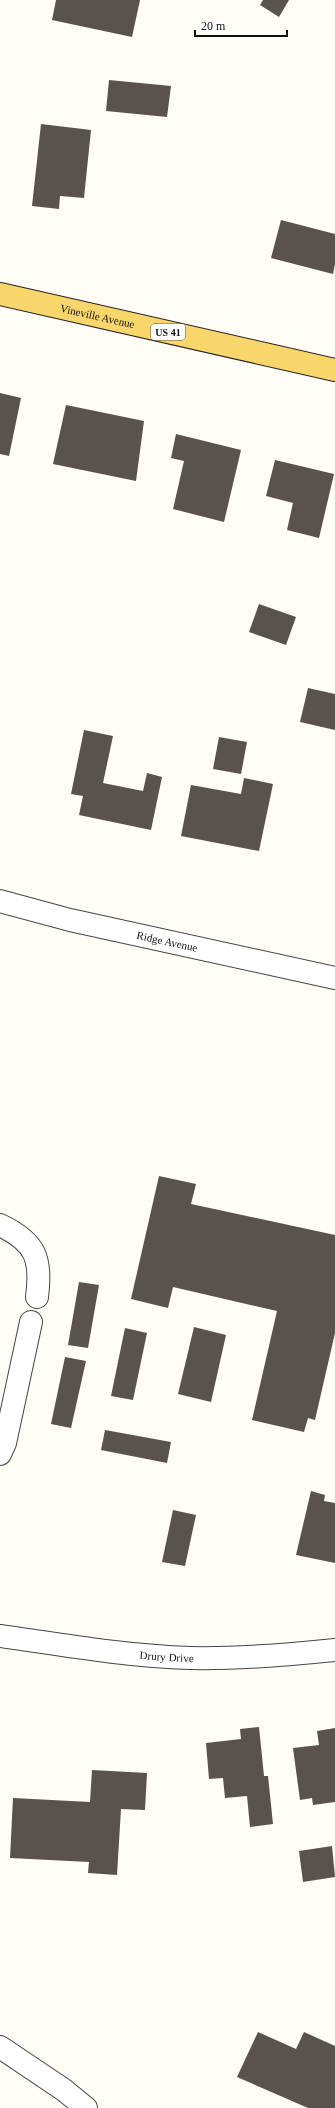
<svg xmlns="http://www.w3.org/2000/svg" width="335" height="2108" font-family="Georgia,serif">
  <rect width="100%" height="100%" fill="#fffdf5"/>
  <!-- building -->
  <path fill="#5a524d" d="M56,0H140L132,37L52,20Z
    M263,0H289L279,17L260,5Z
    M109,80L171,86L167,117L106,111Z
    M41,124L91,130L84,198L60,196L59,209L32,206Z
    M281,220L335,234V264L333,274L271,258Z
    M0,393L21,398L9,456L0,454Z
    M66,405L144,421L136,481L53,464Z
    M176,434L241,450L224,522L173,509L184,461L171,458Z
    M275,460L334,474L319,538L287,530L293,503L266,496Z
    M259,604L296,617L286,645L249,632Z
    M308,688L335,694V730L300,722Z
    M84,730L113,736L103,783L143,791L147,773L162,777L151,830L79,815L83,796L71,794Z
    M219,737L247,742L241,774L213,769Z
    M244,778L273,784L259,851L181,836L191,785L241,794Z
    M159,1176L196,1184L191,1204L335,1235V1333L315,1420L308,1418L304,1432L252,1420L277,1311L173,1287L168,1308L131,1299Z
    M79,1282L99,1285L88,1348L68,1345Z
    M194,1327L226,1335L211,1402L178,1394Z
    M125,1328L147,1333L133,1400L111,1396Z
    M65,1357L86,1361L71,1428L51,1424Z
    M105,1430L171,1442L167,1463L101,1450Z
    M311,1491L325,1495L324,1501L335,1503V1563L296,1555Z
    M173,1510L196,1515L185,1566L162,1562Z
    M259,1727L264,1776H268L273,1824L250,1827L247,1796L225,1798L223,1778L209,1779L206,1743L241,1739L240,1729Z
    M335,1728V1802L313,1805L312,1798L300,1800L293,1748L319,1745L317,1731Z
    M92,1770L147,1773L145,1810L121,1809L117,1875L88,1873L89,1862L10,1858L13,1798L90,1802Z
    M332,1846L335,1877L303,1882L299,1851Z
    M258,2032L296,2049L304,2032L335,2046V2108H308L237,2077Z"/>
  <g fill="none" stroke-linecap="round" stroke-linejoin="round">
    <!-- minor casing -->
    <g stroke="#444" stroke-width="24">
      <g id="minor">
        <path id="s1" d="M0,901L70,920L335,978"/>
        <path d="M0,1225C36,1242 42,1259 37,1297"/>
        <path d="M0,1454L5,1443L31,1322"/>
        <path id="s2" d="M0,1636C63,1645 126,1656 190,1658C238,1659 287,1655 335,1650"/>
        <path d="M0,2047L64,2090L86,2108"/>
      </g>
    </g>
    <!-- major casing -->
    <g stroke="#222" stroke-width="24">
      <g id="major">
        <path id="s3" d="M0,294L335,370"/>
      </g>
    </g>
    <!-- minor -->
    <use href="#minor" stroke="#fff" stroke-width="22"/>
    <!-- major -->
    <use href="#major" stroke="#f9d66b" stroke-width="22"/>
  </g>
  <g text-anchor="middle" stroke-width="4" stroke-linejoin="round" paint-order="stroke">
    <!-- shield labels -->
    <rect fill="#fff" stroke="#585858" stroke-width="1" x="151" y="324" width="34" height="16" rx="3"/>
    <g font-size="10" font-weight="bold" fill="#111">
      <text x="168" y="336">US 41</text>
    </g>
    <!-- street labels -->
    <g font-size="11" fill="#111" stroke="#fff">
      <text dy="4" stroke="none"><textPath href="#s3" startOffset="100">Vineville Avenue</textPath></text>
      <text dy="4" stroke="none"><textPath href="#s1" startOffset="172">Ridge Avenue</textPath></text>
      <text dy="4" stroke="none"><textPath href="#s2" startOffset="168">Drury Drive</textPath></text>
    </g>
  </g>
  <!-- scale -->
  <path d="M195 30v6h92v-6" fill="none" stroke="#111111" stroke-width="2"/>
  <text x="201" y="30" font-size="12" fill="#111111" stroke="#ffffff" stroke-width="3" paint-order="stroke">20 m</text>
</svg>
